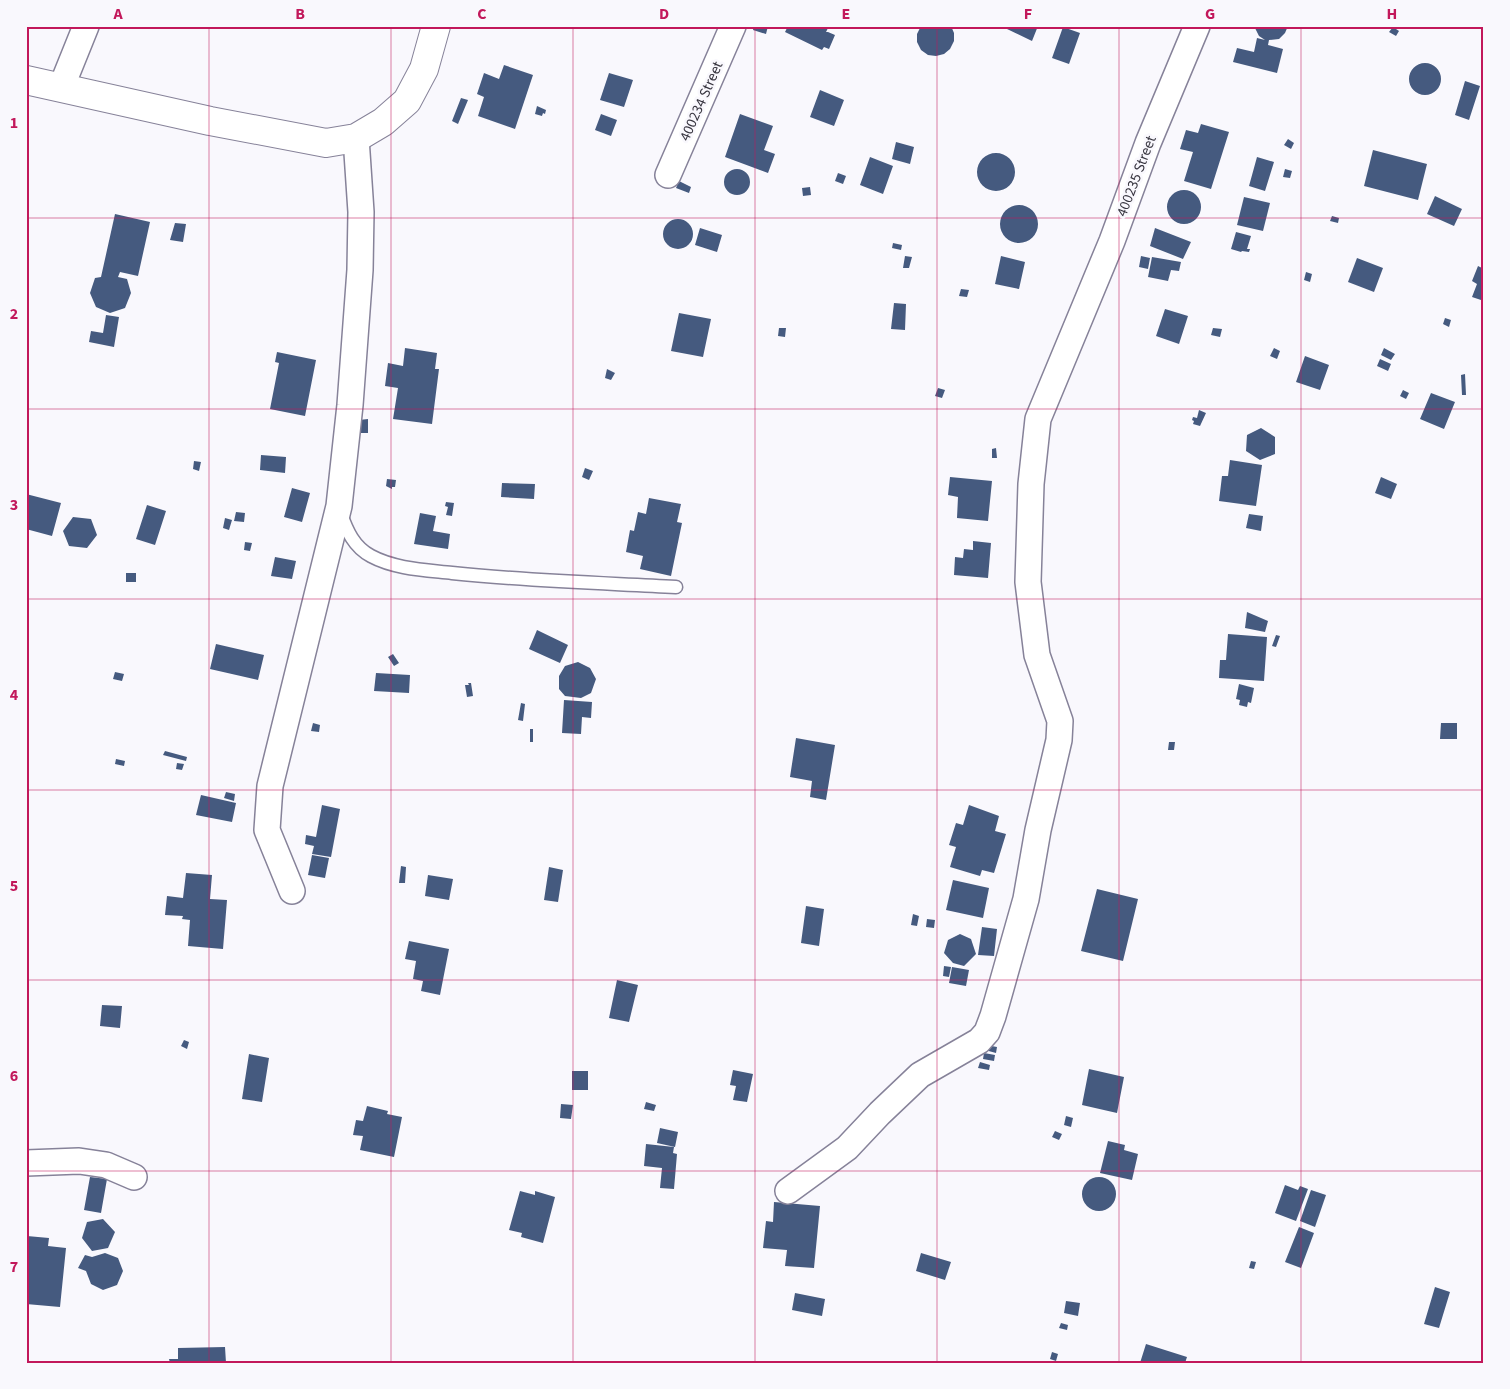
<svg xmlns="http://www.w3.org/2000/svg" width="1510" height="1389" font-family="'Source Sans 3',sans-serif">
  <rect width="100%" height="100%" fill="#f9f8fd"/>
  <!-- building -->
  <path fill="#455a7f" d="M754,26H768L766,34L753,30Z
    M788,26H829L826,32H828L835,35L829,49L824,47L822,50L785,32Z
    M921,26H951L954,33V41L950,49L944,54L936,56L928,55L921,50L917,42V34Z
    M1009,26H1038L1032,41L1007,29Z
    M1254,26H1288L1285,33L1279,39L1269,40L1268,45L1283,49L1277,73L1233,62L1237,48L1254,52L1257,38L1265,40L1259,36Z
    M1063,27L1080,33L1069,64L1052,58Z
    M1393,27L1399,31L1396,36L1389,32Z
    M1409 79a16 16 0 1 1 32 0a16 16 0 1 1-32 0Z
    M504,65L533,75L515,129L478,116L484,97L477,94L484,73L499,79Z
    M609,73L633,80L624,107L600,100Z
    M1465,81L1480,86L1469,120L1455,115Z
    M820,90L844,100L834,126L810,117Z
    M461,98L468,100L458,124L452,121Z
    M537,106L546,110L545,114L543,113L542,116L535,114Z
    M601,114L617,120L611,136L595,130Z
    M740,114L773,126L764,150L775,154L768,173L725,157Z
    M1201,124L1229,132L1211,189L1184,181L1193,152L1180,149L1186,130L1198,133Z
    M1288,139L1294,143L1291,149L1284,145Z
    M896,142L914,147L910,164L892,159Z
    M1373,150L1427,164L1418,200L1364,186Z
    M977 172a19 19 0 1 1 38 0a19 19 0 1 1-38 0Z
    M870,157L893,166L883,194L860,185Z
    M1257,157L1274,162L1265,191L1249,186Z
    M1285,169L1292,171L1290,178L1283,177Z
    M724 182a13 13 0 1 1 26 0a13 13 0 1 1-26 0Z
    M838,173L846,176L843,184L835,181Z
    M679,181L691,187L689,193L676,188Z
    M810,187L811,195L803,196L802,188Z
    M1167 207a17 17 0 1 1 34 0a17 17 0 1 1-34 0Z
    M1435,196L1462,209L1454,226L1427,214Z
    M1244,197L1270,203L1263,231L1237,225Z
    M1000 224a19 19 0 1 1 38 0a19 19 0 1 1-38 0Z
    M115,214L150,222L138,276L120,272L118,277L127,279L131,293L125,308L110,313L96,307L90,293L95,278L101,277Z
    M1332,216L1339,218L1338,223L1330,221Z
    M663 234a15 15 0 1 1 30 0a15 15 0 1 1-30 0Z
    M175,223L186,224L183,242L170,240Z
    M700,228L722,235L717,252L695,245Z
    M1155,228L1191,242L1183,259L1150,246Z
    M1236,232L1251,236L1247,249H1250L1249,252L1242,251L1241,252L1231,249Z
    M893,243L902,245L901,250L892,248Z
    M905,256L912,257L909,268H903Z
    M1001,256L1025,262L1019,289L995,284Z
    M1141,256L1150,258L1148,269L1139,267Z
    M1152,257L1181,262L1179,271L1171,270L1168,281L1148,277Z
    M1357,258L1383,268L1374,292L1348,282Z
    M1478,266L1484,269V301L1472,297L1477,284L1472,281Z
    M1306,272L1312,274L1310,282L1304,280Z
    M961,289L969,290L967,297L959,296Z
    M894,303L906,304L905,330L891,329Z
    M1165,309L1188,316L1179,344L1156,336Z
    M679,313L711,319L703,357L671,351Z
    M106,315L119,317L114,347L89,342L91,331L103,333Z
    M1445,318L1451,320L1449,327L1443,324Z
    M779,328H786L785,337L778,336Z
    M1213,328L1222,329L1220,337L1211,335Z
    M405,348L437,353L435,369H439L432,424L393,419L398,388L385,386L388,363L403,366Z
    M1274,348L1280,351L1277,359L1270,356Z
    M1384,348L1395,354L1391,360L1381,355Z
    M277,352L316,360L305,416L270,409L279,363L275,362Z
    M1305,356L1329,365L1320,390L1296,382Z
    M1380,359L1391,364L1388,371L1377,366Z
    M607,369L615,373L611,380L605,378Z
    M1465,374L1466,395H1462L1461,375Z
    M938,388L945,390L942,398L935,396Z
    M1403,390L1409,393L1406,399L1400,396Z
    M1431,393L1455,402L1444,429L1420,419Z
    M1199,410L1206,413L1200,426L1193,424L1194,421L1192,420L1193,417L1197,418Z
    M368,419V433H360L359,420Z
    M1261,428L1275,437V454L1260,460L1246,451L1247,435Z
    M996,448L997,458H992V449Z
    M261,455L286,457L285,473L260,470Z
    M1230,460L1262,465L1256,506L1219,501L1222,476H1228Z
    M194,461L201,462L199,471L193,469Z
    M585,468L593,471L589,480L582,477Z
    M950,477L992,481L988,521L957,518L958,497L948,495Z
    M1381,477L1397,484L1391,499L1375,493Z
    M387,479L396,480L395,487H392V489L386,486Z
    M502,483L535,484L534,499L501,497Z
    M292,488L310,493L302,522L284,517Z
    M26,494L61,503L52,536L26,529Z
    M649,498L681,504L677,522L682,523L671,576L640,569L643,556L626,552L630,530L634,531L638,512L646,514Z
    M446,502L454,503L452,516L446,515L448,507L445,506Z
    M147,505L166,511L155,545L136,539Z
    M236,512L245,513L244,522L234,521Z
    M420,513L436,516L433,531L450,534L448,549L414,544Z
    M1249,514L1263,516L1261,531L1246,528Z
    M73,517L91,519L97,535L87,548L69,546L63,531Z
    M225,518L232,520L229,530L223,528Z
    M973,541L991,543L988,578L954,575L955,557L963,558L964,549L973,550Z
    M245,542L252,543L250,551L244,550Z
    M275,557L296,561L292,579L271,576Z
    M126,573H136V582H126Z
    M1247,612L1268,621L1265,632L1245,628Z
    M537,630L568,645L560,663L529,649Z
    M1228,634L1267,637L1264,681L1219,678L1220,660H1226Z
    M1276,635L1280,636L1276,647L1272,646Z
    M216,644L264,655L258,680L210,669Z
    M393,654L399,663L394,666L388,657Z
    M578,662L590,668L596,679L591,693L581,698L565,696L559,689V676L565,666Z
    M115,672L124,674L122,681L113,679Z
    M376,673L410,675L409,693L374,691Z
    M468,683H471L473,696L467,697L465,685H469Z
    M1239,684L1254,688L1251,703L1248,702L1247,707L1239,705L1240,700L1236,699Z
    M564,700L592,702L591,718L582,717L581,734L562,733Z
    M521,703L525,704L523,721L518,720Z
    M313,723L320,725L319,732L311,731Z
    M1441,723H1457V739H1440Z
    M530,729H533V742H530Z
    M796,738L835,745L826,800L810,797L812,781L790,777Z
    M1169,742H1175L1174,750H1168Z
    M165,751L187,757L186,761L163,755Z
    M116,759L125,761L124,766L115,764Z
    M177,763L184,764L182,770L176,769Z
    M226,792L235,794L234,801L224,798Z
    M201,795L236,803L232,822L196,815Z
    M322,805L340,809L331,857L312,854L314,846L305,844L306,835L316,837Z
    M969,805L999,816L995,831L1006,834L994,873L982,870L980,876L950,867L956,847L949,845L956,823L963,825Z
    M312,855L329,858L325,878L308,875Z
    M401,866L406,867L405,883H399Z
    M549,867L563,870L558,902L544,900Z
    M186,873L212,875L210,899L227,900L223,949L188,946L190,920L182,919L183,916L165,915L167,896L183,898Z
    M428,875L453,879L449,900L425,896Z
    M953,880L989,888L983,918L946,910Z
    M1097,889L1138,899L1123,961L1081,951Z
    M806,906L824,909L819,946L801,943Z
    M913,914L919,916L917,926L911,925Z
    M927,919L935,920L934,928L926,927Z
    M982,927L997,929L994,956L978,955Z
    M960,934L971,939L976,954L964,966L953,963L944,953L948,940Z
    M409,941L449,949L440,995L421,991L423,981L413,979L416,961L405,959Z
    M944,966L951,967L949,977L943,976Z
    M952,967L969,970L966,986L949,983Z
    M617,980L638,985L629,1022L609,1018Z
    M102,1005L122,1006L120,1028L100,1026Z
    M184,1040L189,1042L187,1049L181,1046Z
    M986,1045L997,1047L996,1053L985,1050Z
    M984,1053L995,1055L994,1061L983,1059Z
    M249,1054L269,1058L262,1102L242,1099Z
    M980,1062L990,1065L989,1070L978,1068Z
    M1089,1069L1124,1077L1117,1113L1082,1105Z
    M733,1070L753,1074L747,1102L733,1100L736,1086L730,1085Z
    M572,1071H588V1090H572Z
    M646,1102L656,1105L654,1111L644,1109Z
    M561,1104L573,1105L571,1119L560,1118Z
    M367,1106L388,1111L387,1114L402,1117L394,1157L360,1150L363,1136L353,1135L356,1120L363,1121Z
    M1066,1116L1073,1118L1071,1127L1064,1125Z
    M660,1128L678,1132L675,1147L657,1143Z
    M1055,1131L1062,1134L1059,1140L1052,1137Z
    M1108,1141L1125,1145L1124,1150L1138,1154L1132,1180L1100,1173Z
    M646,1144L674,1147L673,1153L677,1154L674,1189L660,1188L662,1168L644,1166Z
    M90,1177L107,1179L101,1213L84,1210Z
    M1082 1194a17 17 0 1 1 34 0a17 17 0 1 1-34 0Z
    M1285,1185L1298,1190L1300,1186L1308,1189L1296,1221L1275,1213Z
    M1311,1190L1326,1195L1315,1227L1300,1221Z
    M520,1191L535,1195V1191L555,1197L543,1243L521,1237L522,1233L509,1230Z
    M774,1202L820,1206L814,1268L785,1266L787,1250L763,1248L766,1221L773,1222Z
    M103,1219L115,1232L108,1248L92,1251L82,1238L87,1222Z
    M1299,1227L1314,1233L1301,1268L1285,1262Z
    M27,1236L49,1238L48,1246L66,1248L60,1307L26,1304Z
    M105,1253L118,1258L123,1271L117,1285L103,1290L91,1284L86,1271L78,1268L85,1255L92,1257Z
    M921,1253L951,1262L945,1280L916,1271Z
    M1251,1261L1256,1262L1254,1269L1249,1268Z
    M1435,1287L1450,1292L1439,1328L1424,1324Z
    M795,1293L825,1299L822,1316L792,1310Z
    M1066,1301L1080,1303L1078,1316L1064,1313Z
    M1061,1323L1068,1325L1067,1330L1059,1328Z
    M1146,1344L1187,1357L1185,1363H1140Z
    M225,1347L226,1363H170L169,1359H178V1348Z
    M1052,1352L1058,1354L1056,1361L1050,1359Z"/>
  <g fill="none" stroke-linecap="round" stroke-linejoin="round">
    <!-- service casing -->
    <g stroke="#868299" stroke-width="15">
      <path id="service" d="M341,514C347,531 354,547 371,556C395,569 426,570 452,573C527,581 602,583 676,587"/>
    </g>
    <!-- minor casing -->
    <g stroke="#868299" stroke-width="28">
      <path id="minor" d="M61,88L86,26
        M668,175L733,26
        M292,891L267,830L270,786L339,506L350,405L360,270L361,212L356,138
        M26,1163L79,1161L106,1165L134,1177
        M788,1191L847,1148L880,1113L920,1075L979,1041L987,1032L993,1016L1026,899L1038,830L1059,740L1060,721L1037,655L1028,582L1031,484L1038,419L1112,241L1148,143L1197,26"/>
    </g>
    <!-- tertiary casing -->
    <g stroke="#868299" stroke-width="30">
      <path id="tertiary" d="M26,80L210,121L326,143L356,138L383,122L407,101L424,69L436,26"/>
    </g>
    <!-- service -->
    <use href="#service" stroke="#fff" stroke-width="12"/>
    <!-- minor -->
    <use href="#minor" stroke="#fff" stroke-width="25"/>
    <!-- tertiary -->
    <use href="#tertiary" stroke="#fff" stroke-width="28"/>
  </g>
  <!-- grid -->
  <path fill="none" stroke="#c2185b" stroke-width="1" stroke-opacity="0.55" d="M209,26V1363M391,26V1363M573,26V1363M755,26V1363M937,26V1363M1119,26V1363M1301,26V1363M26,218H1484M26,409H1484M26,599H1484M26,790H1484M26,980H1484M26,1171H1484"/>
  <g text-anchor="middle" stroke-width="5" stroke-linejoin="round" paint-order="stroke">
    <!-- street labels -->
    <g font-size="15" fill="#37353f" stroke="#f9f8fd">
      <text transform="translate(701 101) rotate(-66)" y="5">400234 Street</text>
      <text transform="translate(1136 176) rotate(-69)" y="5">400235 Street</text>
    </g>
  </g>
  <!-- border -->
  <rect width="1510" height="1389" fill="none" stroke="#f9f8fd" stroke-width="55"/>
  <rect x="28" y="28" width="1454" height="1334" fill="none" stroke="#c2185b" stroke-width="2"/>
  <g font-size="16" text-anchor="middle" font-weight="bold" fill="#c2185b">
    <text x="118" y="19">A</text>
    <text x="300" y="19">B</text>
    <text x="482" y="19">C</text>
    <text x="664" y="19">D</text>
    <text x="846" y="19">E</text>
    <text x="1028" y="19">F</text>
    <text x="1210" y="19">G</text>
    <text x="1392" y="19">H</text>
    <text x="14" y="128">1</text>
    <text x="14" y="319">2</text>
    <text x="14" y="510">3</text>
    <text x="14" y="700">4</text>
    <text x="14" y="891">5</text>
    <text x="14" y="1081">6</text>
    <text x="14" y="1272">7</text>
  </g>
</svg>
